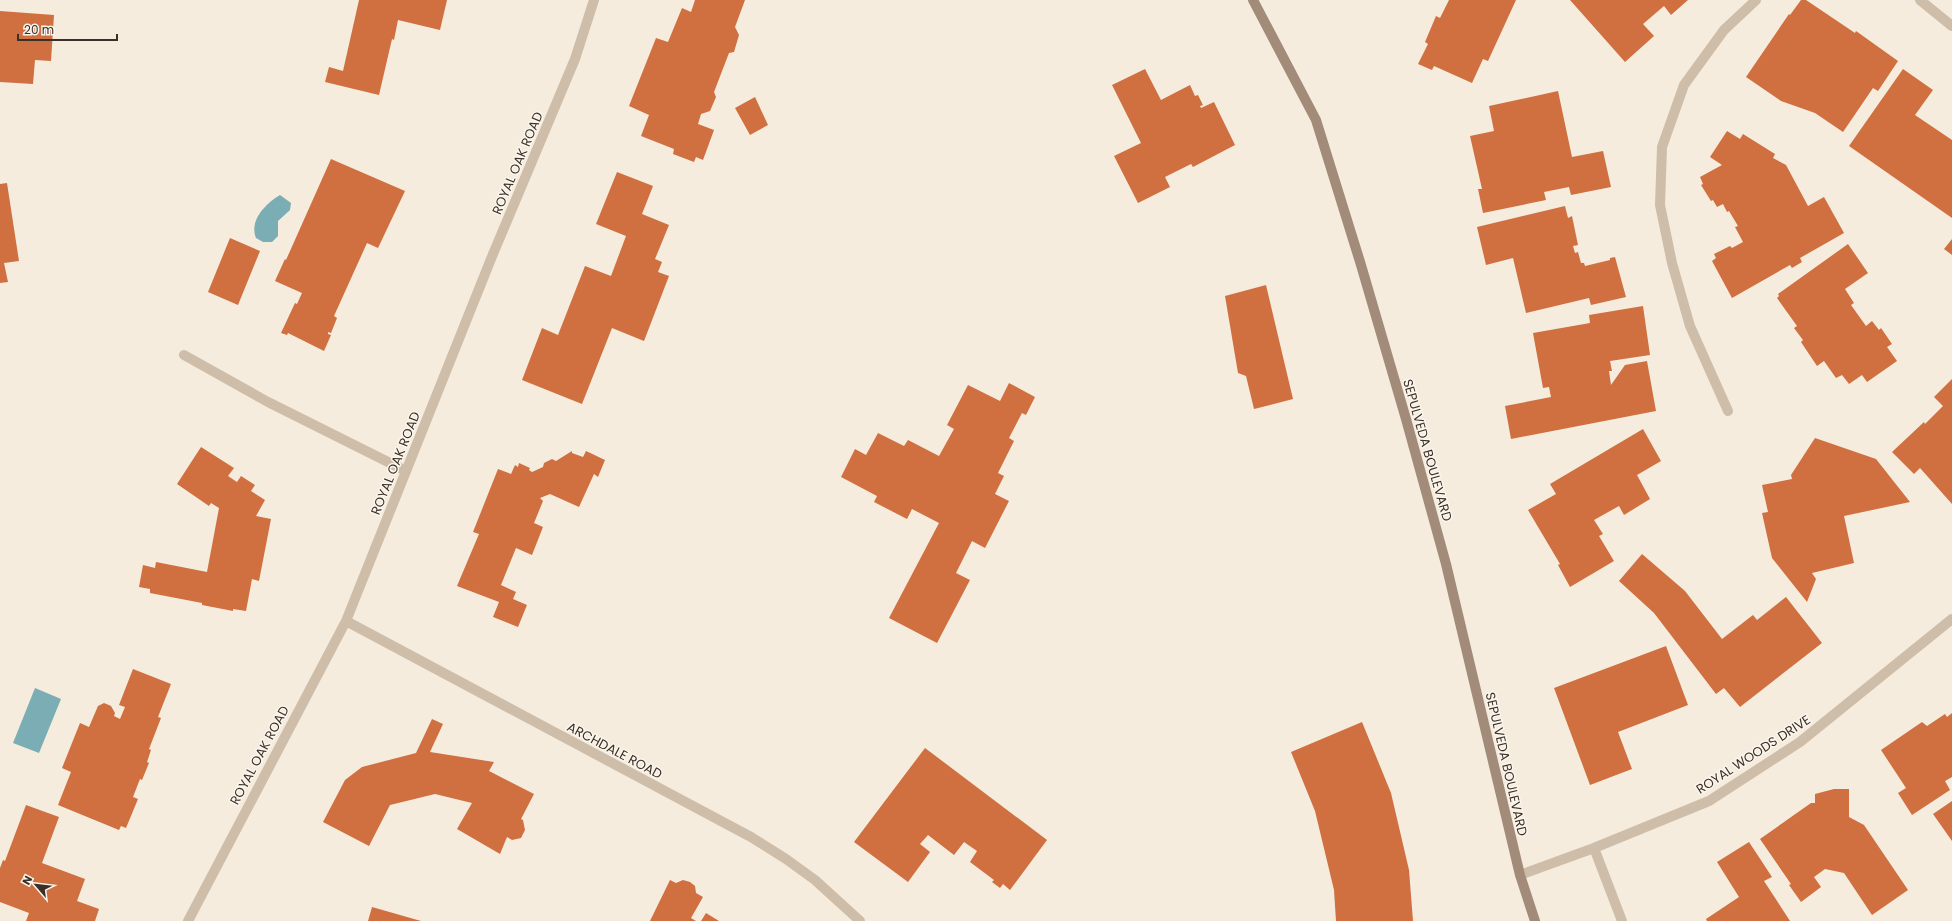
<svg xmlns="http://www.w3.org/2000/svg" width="1952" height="921" font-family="Poppins,sans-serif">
  <rect width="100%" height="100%" fill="#f5ecdd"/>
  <!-- water -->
  <path fill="#7aadb4" d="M280,195L291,203L290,210L278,221V236L272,242H263L256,238C249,221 265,204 280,195Z
    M35,688L61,699L39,753L13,743Z"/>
  <!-- building -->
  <path fill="#d06f40" d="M359,0H447L440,30L398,20L394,40L392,39L379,95L325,82L329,67L343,71Z
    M695,0H745L735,27L739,35L734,52L729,53L714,92L716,97L710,111L701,114L698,124L714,130L703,160L696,157L694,162L673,154L674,149L641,136L649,115L629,106L656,38L668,42L682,8L691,12Z
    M1449,0H1516L1488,61L1483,59L1472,83L1434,66L1432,70L1418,64L1428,44L1425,42L1436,16L1440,18Z
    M1570,0H1688L1671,15L1664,6L1643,24L1654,36L1625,62Z
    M1801,0H1806L1855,33L1856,31L1898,61L1878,91L1873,88L1843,132L1815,113L1781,101L1746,77L1789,14L1790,15Z
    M0,11L54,15L51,61L35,60L33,84L0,82Z
    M1145,69L1161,100L1190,85L1195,96L1198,95L1203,105L1200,106L1201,108L1214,102L1235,145L1193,167L1191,164L1165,177L1170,187L1138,203L1114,156L1141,143L1112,85Z
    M1903,69L1933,90L1915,115L1952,140V218L1849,146Z
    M1558,91L1572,157L1603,151L1611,187L1571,195L1569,187L1544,192L1546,200L1483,213L1478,189H1482L1470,136L1494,131L1489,106Z
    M755,97L768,125L750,135L735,108Z
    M1727,131L1740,139L1743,134L1775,154L1773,158L1786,165L1808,206L1824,197L1844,233L1800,258L1802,262L1792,268L1790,265L1732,298L1712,261L1716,258L1714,254L1730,246L1732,248L1743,242L1735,227L1738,226L1729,211L1727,212L1723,204L1717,207L1713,200L1711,201L1701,185L1703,184L1700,177L1722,165L1710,157Z
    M331,159L405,191L378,248L367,243L334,316L337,318L331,333L328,332V334L331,335L324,351L288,333L287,335L281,333L295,303L297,304L302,293L275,281L285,259L286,260Z
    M617,172L653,186L642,214L669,225L655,259L662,262L658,272L669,276L644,341L612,328L582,404L522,380L542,328L558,335L585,266L611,276L626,236L596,224Z
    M7,183L19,261L4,263L8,282L0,283V184Z
    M1565,206L1568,218L1572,216L1578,245L1573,246L1575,253L1578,252L1581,263H1584L1585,266L1610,260V258L1615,257L1626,297L1591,305L1589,298L1526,313L1513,258L1486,265L1477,227Z
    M230,238L260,251L238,305L208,292Z
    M1952,239V255L1944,249Z
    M1848,244L1868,273L1845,289L1854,303L1851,305L1866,326L1872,321L1879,330L1881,328L1892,344L1887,347L1897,361L1867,382L1862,375L1849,384L1842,375L1836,378L1824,361L1817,366L1801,342L1803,340L1794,328L1797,326L1777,298L1779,296L1778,294Z
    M1266,285L1293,399L1254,409L1246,376L1238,373L1225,296Z
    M1643,306L1650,355L1610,361L1612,371H1609L1611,385L1625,365L1647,361L1656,411L1511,439L1505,406L1551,397L1549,387L1543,388L1533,333L1590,323L1589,315Z
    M1952,379V504L1920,468L1914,474L1892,452L1924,422L1925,424L1943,406L1934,397Z
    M1009,383L1035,397L1026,415L1022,413L1009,438L1014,441L998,473L1004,476L995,494L1009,501L985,548L972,541L956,573L970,580L937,643L889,618L939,523L912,509L907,519L874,502L877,496L841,477L855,449L866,455L878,433L904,446L908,440L939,456L954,429L947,425L968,385L1000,401Z
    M1643,429L1661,461L1637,475L1650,499L1624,515L1619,506L1594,520L1603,534L1599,536L1614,561L1570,587L1558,565L1560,564L1528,510L1556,494L1550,484Z
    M1815,438L1876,459L1910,502L1844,516L1854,563L1812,573L1816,579L1807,602L1772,558L1762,513L1768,512L1762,485L1792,479L1791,475Z
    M201,447L234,468L228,476L237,482L241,476L255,485L251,491L265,500L256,516L271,519L259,581L252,579L246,611L233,609V611L202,605V603L150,593V589L139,587L143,565L155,568L156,562L207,572L219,508L211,503L209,506L177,484Z
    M572,451V453L583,457L586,451L605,460L598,477L594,474L579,507L550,494L540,498L543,501L534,523L543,527L532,555L516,548L501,585L516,592L513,599L527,605L518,627L493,617L499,602L457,586L479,534L473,532L498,469L511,474L515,465L518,467L519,463L530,468L529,470L532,472L543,467L544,463L552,459L556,461Z
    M1642,554L1685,591L1722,639L1753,615L1757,620L1786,597L1822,643L1740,707L1724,688L1716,694L1654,613L1619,581Z
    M1666,646L1688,705L1618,732L1632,769L1590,785L1554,688Z
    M133,669L171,684L158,717L161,718L149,749L151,750L147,762L149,763L142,780L140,779L133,797L138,799L126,828L121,826L119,830L58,805L71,772L62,768L80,723L89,727L98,706L104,703L111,706L115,713L114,716L120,719L125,707L119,705Z
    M1952,713V777L1945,781L1950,790L1912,815L1898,793L1906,788L1881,750L1922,722L1927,726L1945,714L1947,717Z
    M432,719L443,724L430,752L494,762L489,771L534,794L521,819L523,820L525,830L521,838L512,840L507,837L500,854L457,829L472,803L435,794L390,805L369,846L323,822L345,780L362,767L416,753Z
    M1362,722L1391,793L1409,870L1413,921H1336L1334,890L1315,811L1291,752Z
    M925,748L1047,840L1010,890L1003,884L1000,888L992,882L994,880L970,862L977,851L964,842L954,855L928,835L920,844L930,852L908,882L854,842Z
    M1834,789H1849V817L1864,825L1908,890L1872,915L1844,873L1825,869L1814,877L1821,887L1801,902L1789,885L1791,884L1760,839L1811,803H1815V794Z
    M1952,801V841L1933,814Z
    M26,805L59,817L42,863L85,879L77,901L99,909L95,921H26L29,913L0,902V868L3,860L5,861Z
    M1749,842L1772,877L1764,881L1790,921H1707L1706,919L1739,897L1717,862Z
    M670,880L676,883L683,880L690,882L695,886L696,893L703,897L691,918L696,921H650Z
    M372,907L421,921H368Z
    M706,913L719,921H701Z"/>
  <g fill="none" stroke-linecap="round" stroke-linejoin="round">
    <!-- lane -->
    <path stroke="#cebda8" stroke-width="10" d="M184,355L268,402L406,471"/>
    <!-- street -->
    <path stroke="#cebda8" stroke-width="10" d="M1920,0L1952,26
      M1728,411L1690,326L1672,263L1660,205L1662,147L1684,85L1724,30L1756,0
      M346,621L751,837L786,859L815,880L860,921
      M1594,848L1622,921
      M1520,875L1594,848L1709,801L1800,742L1952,619
      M188,921L346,621L493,254L575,59L594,0"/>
    <!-- secondary -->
    <path stroke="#a28b79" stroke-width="10" d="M1253,0L1316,120L1361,265L1406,419L1446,564L1520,875L1535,921"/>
  </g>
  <g text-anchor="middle" stroke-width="3" stroke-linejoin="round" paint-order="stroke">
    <!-- street labels -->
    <g font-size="13" fill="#3a3029" stroke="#fbf5eb">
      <text transform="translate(517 163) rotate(-67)" y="5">ROYAL OAK ROAD</text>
      <text transform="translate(1428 450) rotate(74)" y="5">SEPULVEDA BOULEVARD</text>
      <text transform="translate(395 463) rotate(-68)" y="5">ROYAL OAK ROAD</text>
      <text transform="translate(615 750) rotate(28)" y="5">ARCHDALE ROAD</text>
      <text transform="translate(1753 754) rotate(-33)" y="5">ROYAL WOODS DRIVE</text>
      <text transform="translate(259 755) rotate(-62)" y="5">ROYAL OAK ROAD</text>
      <text transform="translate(1507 764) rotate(77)" y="5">SEPULVEDA BOULEVARD</text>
    </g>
  </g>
  <!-- north arrow -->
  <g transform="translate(36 885) rotate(298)" stroke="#fbf5eb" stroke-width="3" paint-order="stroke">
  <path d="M0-3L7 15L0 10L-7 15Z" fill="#3a3029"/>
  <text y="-6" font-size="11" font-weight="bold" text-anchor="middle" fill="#3a3029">N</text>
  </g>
  <!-- scale -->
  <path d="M18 34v6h99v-6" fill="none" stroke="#3a3029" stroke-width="2"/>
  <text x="24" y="34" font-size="12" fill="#3a3029" stroke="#fbf5eb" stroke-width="3" paint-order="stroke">20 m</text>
</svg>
